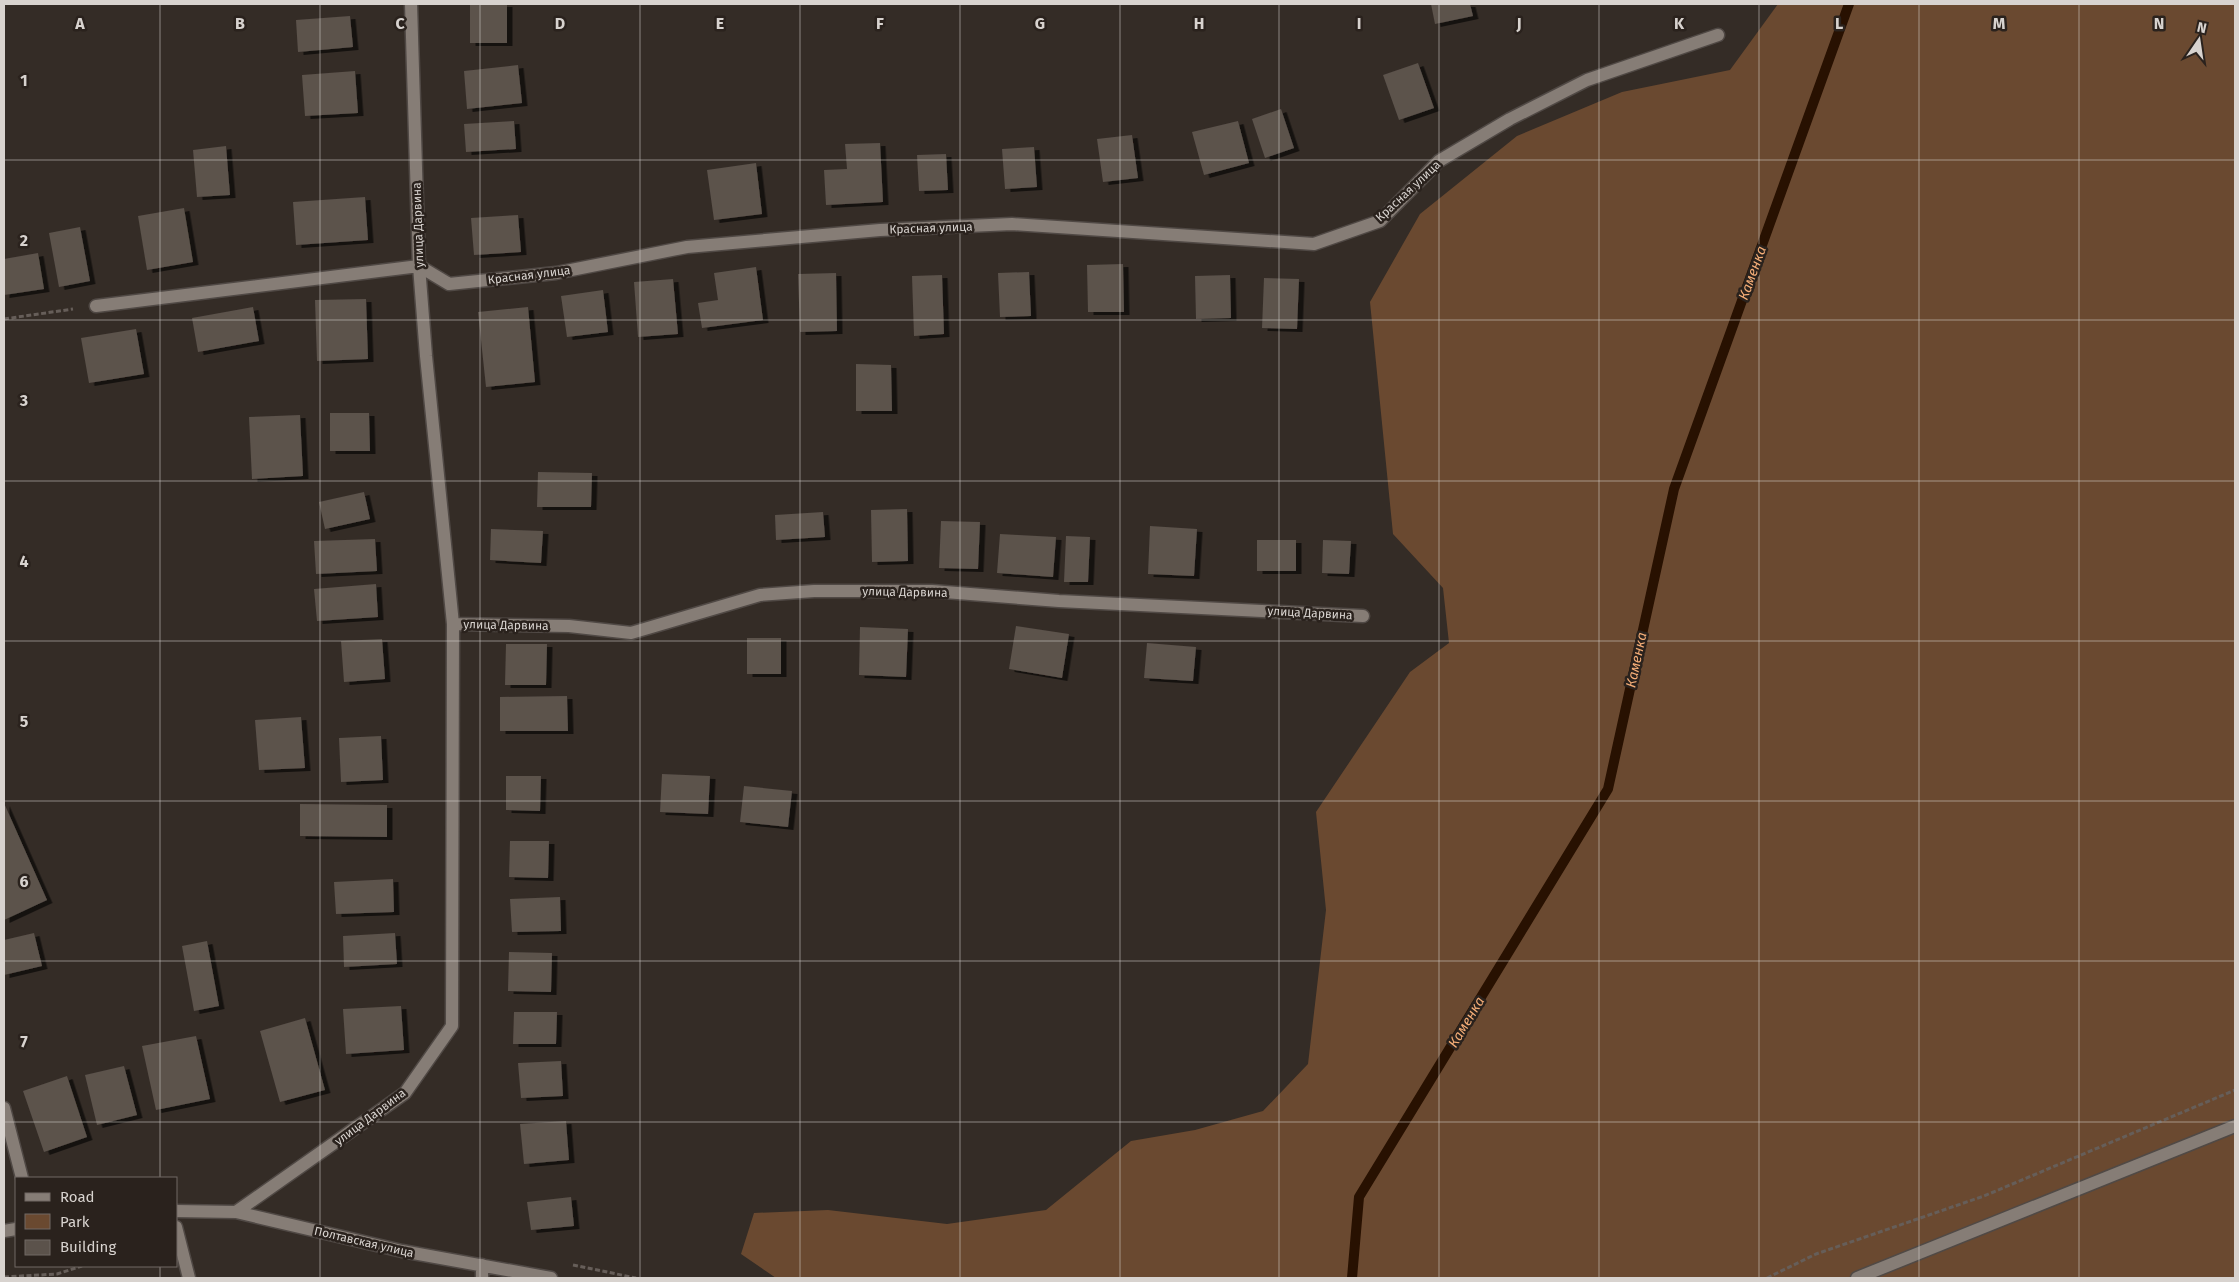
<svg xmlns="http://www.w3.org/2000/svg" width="2239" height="1282" font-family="'Fira Sans',sans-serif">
  <defs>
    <filter id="shadow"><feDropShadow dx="5.5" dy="3" stdDeviation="0" flood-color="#0009"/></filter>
  </defs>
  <rect width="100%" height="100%" fill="#342c26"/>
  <!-- green -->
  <path fill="#6a4930" d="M1778,4H2235V1278H776L741,1254L754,1213L828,1210L947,1224L1046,1210L1131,1141L1195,1130L1263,1111L1308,1064L1326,910L1316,812L1410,672L1449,643L1443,588L1393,534L1370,302L1420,214L1517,136L1622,92L1730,70Z"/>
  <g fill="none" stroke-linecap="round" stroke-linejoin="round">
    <!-- stream -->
    <path stroke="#281101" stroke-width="10" d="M1352,1278L1359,1197L1608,789L1674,489L1849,4"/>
  </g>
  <!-- building -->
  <path fill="#5b524b" filter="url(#shadow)" d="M470,4H507V43H470Z
    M1431,4H1470L1473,16L1435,24Z
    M350,16L353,47L298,52L296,20Z
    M1418,63L1434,108L1399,120L1383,75Z
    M518,65L522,103L467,109L464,71Z
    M355,71L358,113L305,116L302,75Z
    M1281,109L1294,148L1265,158L1252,119Z
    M514,121L516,149L466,152L464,124Z
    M1238,121L1249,163L1204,175L1192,132Z
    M1132,135L1138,178L1103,182L1097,139Z
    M880,143L883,202L826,205L824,170L847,169L845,144Z
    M226,146L230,195L197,197L193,150Z
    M1034,147L1037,187L1005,189L1002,149Z
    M946,154L948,190L919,191L917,155Z
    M756,163L762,214L714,220L707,170Z
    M365,197L368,240L296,245L293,202Z
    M184,208L193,262L147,270L138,216Z
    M518,215L521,252L474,255L471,218Z
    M80,227L90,281L59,287L49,233Z
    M38,253L44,289L4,295V259Z
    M1123,264L1124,312H1088L1087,265Z
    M756,267L763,320L702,328L698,303L718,300L714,273Z
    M1029,272L1031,316L1000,317L998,273Z
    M836,273L837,331L800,332L798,274Z
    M942,275L944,334L914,336L912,276Z
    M1230,275L1231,318L1196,319L1195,276Z
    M1264,278L1299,279L1297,329L1262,328Z
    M673,279L678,334L638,337L634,282Z
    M603,290L608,332L567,337L561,296Z
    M366,299L368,359L317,361L315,300Z
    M253,307L259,341L198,352L192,318Z
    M528,307L535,382L486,387L478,312Z
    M136,329L144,374L89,383L81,338Z
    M856,364L891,365L892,411H856Z
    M330,413H369L370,451H330Z
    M300,415L303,476L252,479L249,417Z
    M538,472L592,473L591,507H537Z
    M364,492L370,519L325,529L319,502Z
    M907,509L908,561L872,562L871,510Z
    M823,512L825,537L776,540L775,515Z
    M941,521L980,522L978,569L939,568Z
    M1150,526L1197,529L1194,576L1148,574Z
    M491,529L543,531L541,563L490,560Z
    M1000,534L1056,537L1053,577L997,573Z
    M1066,536L1090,537L1088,582H1064Z
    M375,539L377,571L316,574L314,541Z
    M1257,540H1296V571H1257Z
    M1323,540L1351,541L1349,574L1322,573Z
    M376,584L378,617L317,621L314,589Z
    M1016,626L1069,634L1062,678L1009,669Z
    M860,627L908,629L906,677L859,675Z
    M747,638H781V674H747Z
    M382,639L385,679L344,682L341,641Z
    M1147,643L1196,647L1193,681L1144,678Z
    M506,644H547L546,685H505Z
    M567,696L568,731H500V697Z
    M301,717L305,768L259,770L255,720Z
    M381,736L383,780L341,782L339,738Z
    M662,774L710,776L708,814L660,812Z
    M506,776H541L540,811L506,810Z
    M744,786L792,791L788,827L740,822Z
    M4,803L47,900L4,920Z
    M300,804L387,805V837L300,836Z
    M510,841H549L548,878L509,877Z
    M393,879L394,912L336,914L334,882Z
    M560,897L561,931L512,932L510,899Z
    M34,933L42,966L4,975V940Z
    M395,933L397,964L344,967L343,936Z
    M207,941L219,1006L194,1011L182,946Z
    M509,952L552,953L551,992L508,991Z
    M401,1006L404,1050L346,1054L343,1009Z
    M514,1012H557L556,1044H513Z
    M305,1018L325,1090L280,1102L260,1031Z
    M196,1036L210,1099L156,1110L142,1046Z
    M561,1061L563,1096L521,1098L518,1063Z
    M124,1066L137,1115L97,1125L85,1075Z
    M67,1076L87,1137L44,1152L23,1091Z
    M566,1121L569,1160L524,1164L520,1124Z
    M571,1197L574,1226L531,1230L527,1202Z"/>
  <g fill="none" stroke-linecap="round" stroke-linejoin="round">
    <!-- minor casing -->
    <g stroke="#504945" stroke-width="15">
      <path id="minor" d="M96,306L419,266L449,284L556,273L687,247L880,230L1012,224L1314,244L1380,221L1439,161L1510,119L1587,80L1718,35
        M453,624L569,626L631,633L760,595L814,591H932L1059,601L1363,616
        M4,1108L22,1178
        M176,1211L236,1212L402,1251L551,1278
        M236,1212L405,1093L452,1026L453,624L426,356L419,266L411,4
        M176,1227L189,1278
        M4,1231L16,1229
        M482,1265V1278
        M1857,1278L2235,1126"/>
    </g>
    <!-- path -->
    <path stroke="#665e59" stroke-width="3" stroke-dasharray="5 2.5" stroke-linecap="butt" d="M4,319L73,309
      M573,1265L636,1278
      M4,1277L57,1274L82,1266
      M1767,1278L1816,1254L1984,1196L2235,1090"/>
    <!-- minor -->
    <use href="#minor" stroke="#867d76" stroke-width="12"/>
  </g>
  <!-- grid -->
  <path fill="none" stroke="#d8d3cf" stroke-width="1" stroke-opacity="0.55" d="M160,4V1178M320,4V1278M480,4V1278M640,4V1278M800,4V1278M960,4V1278M1120,4V1278M1279,4V1278M1439,4V1278M1599,4V1278M1759,4V1278M1919,4V1278M2079,4V1278M4,160H2235M4,320H2235M4,481H2235M4,641H2235M4,801H2235M4,961H2235M4,1122H2235M160,1266V1278"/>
  <g text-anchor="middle" stroke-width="5" stroke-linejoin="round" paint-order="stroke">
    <!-- street labels -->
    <g font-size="12" fill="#d8d3cf" stroke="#2a221d">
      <text transform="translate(1408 191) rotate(-43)" y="4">Красная улица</text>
      <text transform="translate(418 225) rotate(-92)" y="4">улица Дарвина</text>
      <text transform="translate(931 228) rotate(-2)" y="4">Красная улица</text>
      <text transform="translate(529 275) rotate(-7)" y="4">Красная улица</text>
      <text transform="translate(905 592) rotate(1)" y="4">улица Дарвина</text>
      <text transform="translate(1310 613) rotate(3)" y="4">улица Дарвина</text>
      <text transform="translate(506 625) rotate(1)" y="4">улица Дарвина</text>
      <text transform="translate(370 1117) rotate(-37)" y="4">улица Дарвина</text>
      <text transform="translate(364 1242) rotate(13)" y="4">Полтавская улица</text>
    </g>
    <!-- water labels -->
    <g font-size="14" font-style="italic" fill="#f4ad77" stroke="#2a221d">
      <text transform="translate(1752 273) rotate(-70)" y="5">Каменка</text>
      <text transform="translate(1636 660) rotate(-78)" y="5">Каменка</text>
      <text transform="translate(1466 1022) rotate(-59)" y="5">Каменка</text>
    </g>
  </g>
  <g font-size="16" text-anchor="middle" font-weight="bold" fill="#d8d3cf" stroke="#2a221d" stroke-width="5" stroke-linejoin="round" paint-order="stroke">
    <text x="80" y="29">A</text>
    <text x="240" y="29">B</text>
    <text x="400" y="29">C</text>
    <text x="560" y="29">D</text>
    <text x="720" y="29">E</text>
    <text x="880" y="29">F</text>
    <text x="1040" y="29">G</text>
    <text x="1199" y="29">H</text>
    <text x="1359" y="29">I</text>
    <text x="1519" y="29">J</text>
    <text x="1679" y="29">K</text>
    <text x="1839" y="29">L</text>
    <text x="1999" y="29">M</text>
    <text x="2159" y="29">N</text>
    <text x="24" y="86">1</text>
    <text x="24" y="246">2</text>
    <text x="24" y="406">3</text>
    <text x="24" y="567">4</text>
    <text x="24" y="727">5</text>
    <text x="24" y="887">6</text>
    <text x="24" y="1047">7</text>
  </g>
  <!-- border -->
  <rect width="2239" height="1282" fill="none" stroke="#d8d3cf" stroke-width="10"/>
  <!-- legend -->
  <rect x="15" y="1177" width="162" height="90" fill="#2a221d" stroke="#706964"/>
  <rect x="25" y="1193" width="25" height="8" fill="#867d76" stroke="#706964"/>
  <text x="60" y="1202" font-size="15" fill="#d8d3cf">Road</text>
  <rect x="25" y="1214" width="25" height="15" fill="#6a4930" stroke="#706964"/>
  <text x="60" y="1227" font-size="15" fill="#d8d3cf">Park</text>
  <rect x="25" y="1240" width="25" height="15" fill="#5b524b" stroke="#706964"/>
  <text x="60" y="1252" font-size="15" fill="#d8d3cf">Building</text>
  <!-- north arrow -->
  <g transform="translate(2199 40) rotate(13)" stroke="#2a221d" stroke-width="4" paint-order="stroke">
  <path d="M0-4L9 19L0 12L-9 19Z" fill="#d8d3cf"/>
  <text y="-8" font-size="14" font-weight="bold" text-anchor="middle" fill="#d8d3cf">N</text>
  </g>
</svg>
